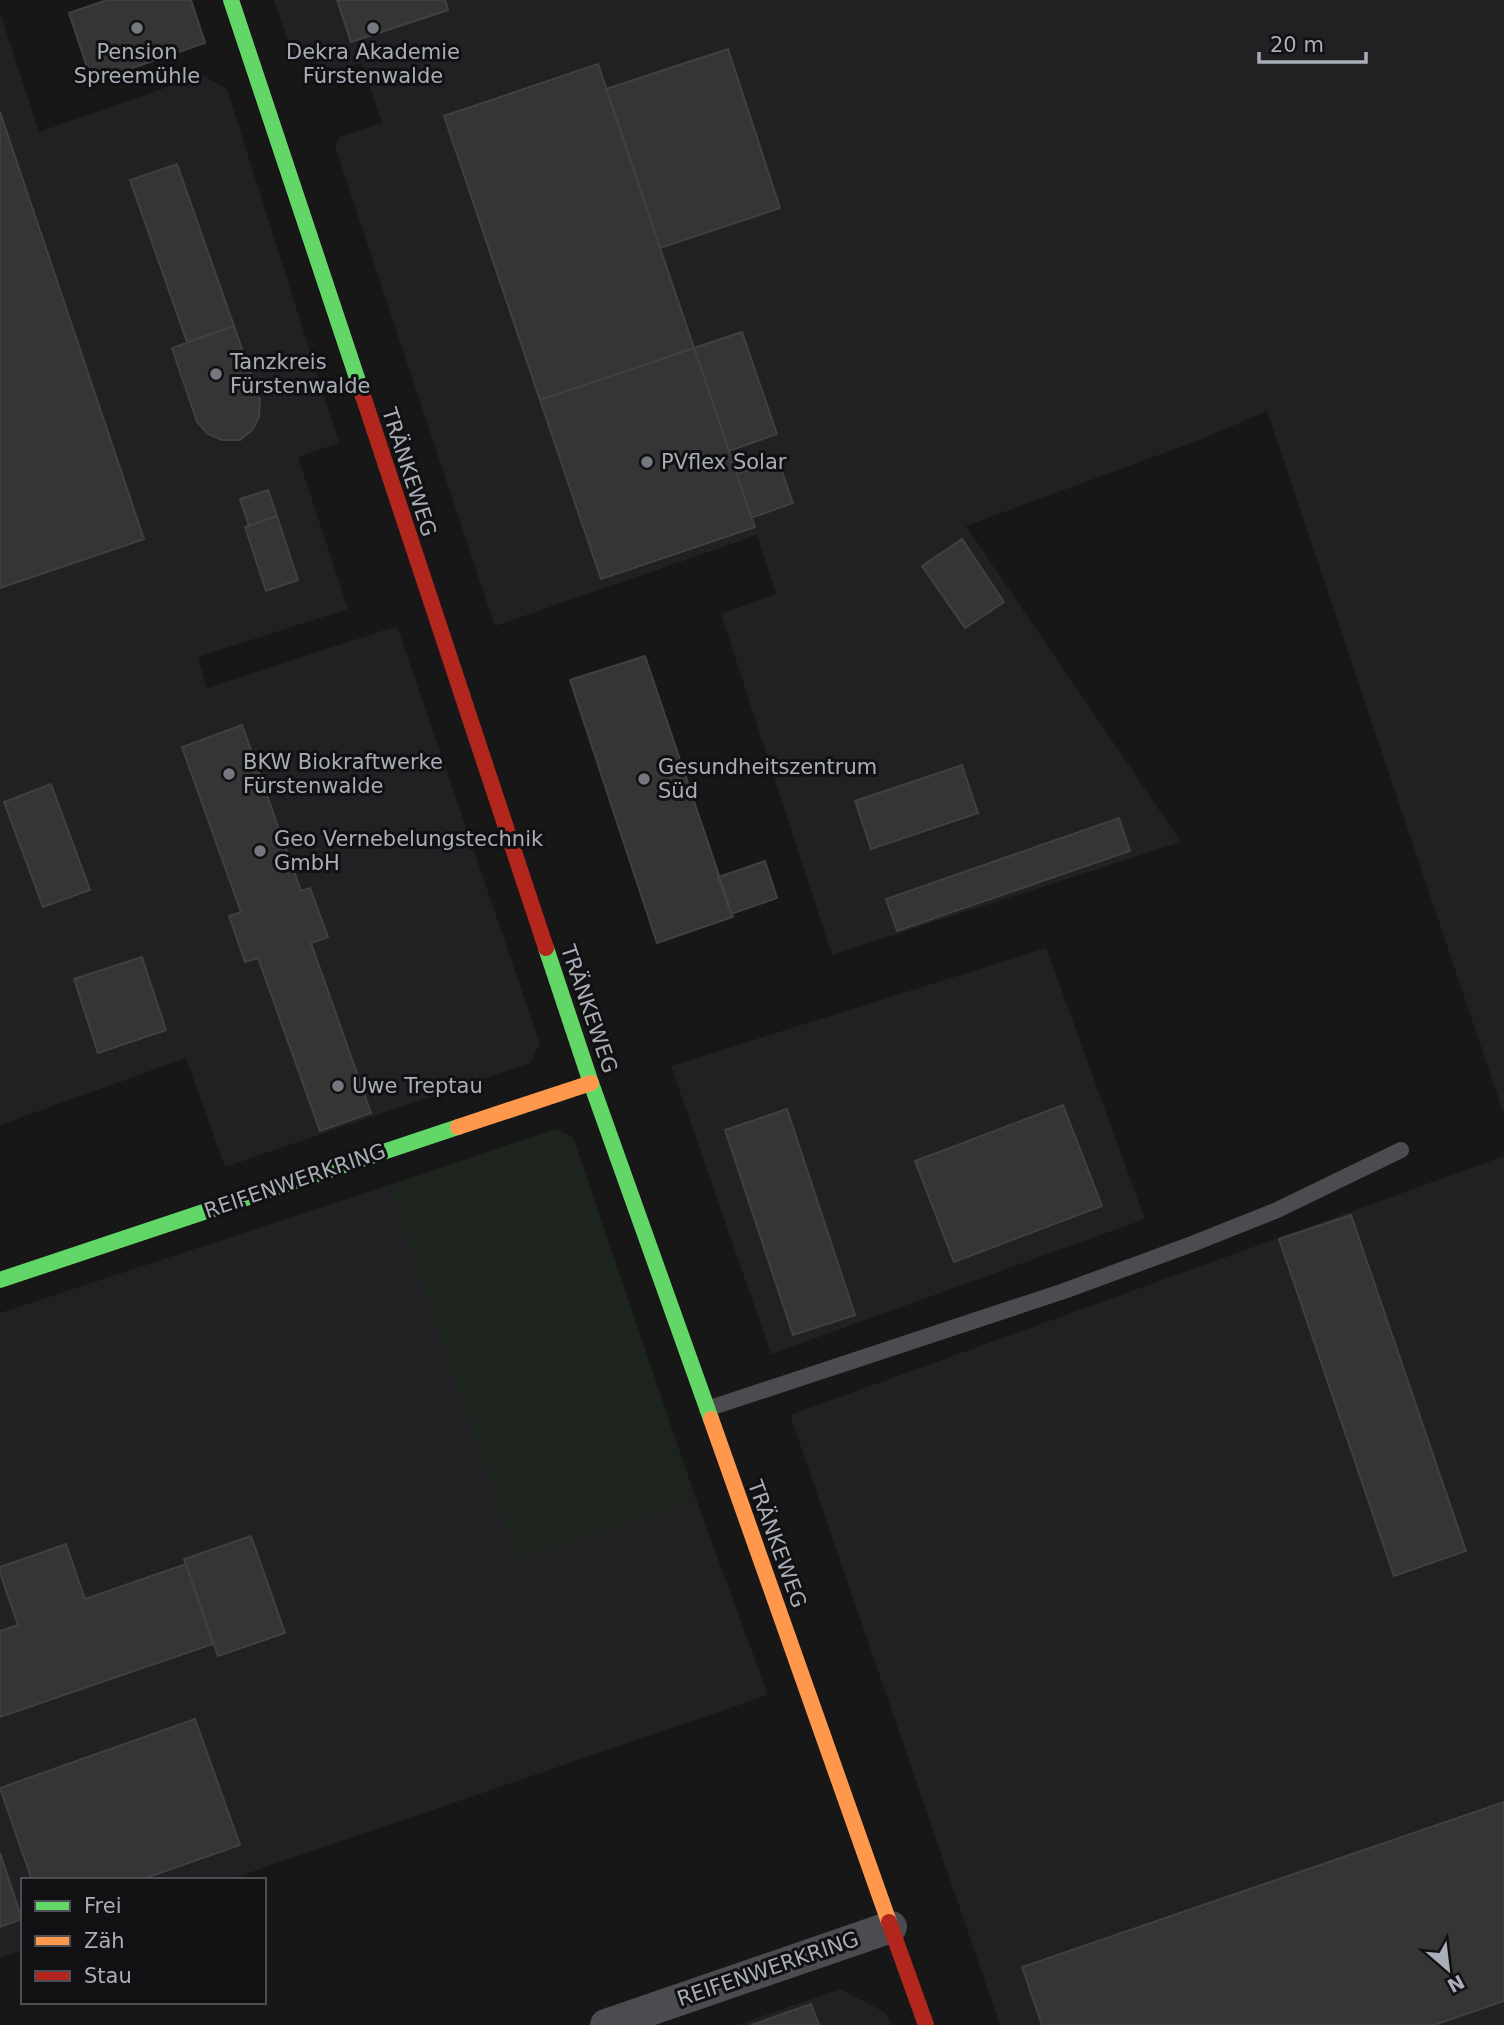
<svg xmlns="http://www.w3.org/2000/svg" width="1504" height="2025" font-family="'DejaVu Sans',sans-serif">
  <rect width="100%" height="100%" fill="#171717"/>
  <!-- built -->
  <path fill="#212123" d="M274,0H1504V1115L1267,411L1197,441L966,526L1181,842L832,955L721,614L776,594L757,535L495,626L335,146L341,136L382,123L362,63L340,70L293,56Z
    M0,12L39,132L202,75L227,89L339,443L298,457L348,609L198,657L207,688L397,626L540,1044L530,1063L225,1167L186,1058L0,1125Z
    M1046,948L1145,1219L771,1354L671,1066Z
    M1504,1156V2025H1000L790,1415Z
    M389,1185L516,1560L696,1499L768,1695L228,1880H23V1950L0,1958V1313Z
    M840,1989L886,2013L891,2025H737Z"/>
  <!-- green -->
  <path fill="#1d241e" d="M555,1129L573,1137L696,1499L516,1561L389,1185Z"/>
  <!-- building -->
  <path fill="#353536" stroke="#3f4043" stroke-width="2" d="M107,0H191L205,43L92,82L69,13Z
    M337,0H445L448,10L351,42Z
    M728,49L780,208L660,248L606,89Z
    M598,64L694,348L540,400L444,116Z
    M0,112L144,539L0,588Z
    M177,164L234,326L187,342L130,180Z
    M234,326L260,400L259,417L253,429L240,440H222L208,434L197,422L172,348Z
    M742,332L777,434L729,451L694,348Z
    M694,348L755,527L601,579L540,400Z
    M778,460L793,503L751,518L737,474Z
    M268,490L277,516L249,526L240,499Z
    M277,516L298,580L266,591L245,527Z
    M962,539L1004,602L965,628L922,566Z
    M645,656L733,917L657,943L570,680Z
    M242,725L301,891L310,888L328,937L311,943L371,1113L320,1131L258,958L245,962L229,916L241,912L182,747Z
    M962,765L978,813L871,849L855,801Z
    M51,784L90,890L43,907L4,802Z
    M1119,818L1130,851L897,931L886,899Z
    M765,861L777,898L731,914L718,877Z
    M142,957L166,1030L98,1053L74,979Z
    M1063,1105L1102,1206L954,1262L915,1161Z
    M787,1109L855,1315L793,1335L725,1130Z
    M1351,1215L1466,1551L1394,1576L1279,1239Z
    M251,1536L285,1633L218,1656L184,1559Z
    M66,1544L85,1599L186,1564L213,1644L0,1717V1631L18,1625L0,1573V1567Z
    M195,1719L240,1845L140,1880H32L0,1788Z
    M1504,1802V2001L1434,2025H1042L1022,1967Z
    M0,1853L22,1919L0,1927Z
    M811,2004L819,2025H751Z"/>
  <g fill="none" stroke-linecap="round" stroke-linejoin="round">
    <!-- lane -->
    <path stroke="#4b4c50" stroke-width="16" d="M707,1409L1064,1291L1192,1244L1275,1211L1401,1150"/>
    <!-- street -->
    <path stroke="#4b4c50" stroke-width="32" d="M606,2025L891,1927"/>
    <!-- fast -->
    <path stroke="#63d668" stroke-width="16" d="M231,0L363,396
      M546,948L591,1083L711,1419
      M0,1280L458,1127"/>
    <!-- slow -->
    <path stroke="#ff974d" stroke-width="16" d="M458,1127L591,1083
      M711,1419L889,1922"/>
    <!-- jam -->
    <path stroke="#b3261e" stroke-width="16" d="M363,396L546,948
      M889,1922L926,2025"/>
  </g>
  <!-- markers -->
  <g fill="#757880" stroke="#111113" stroke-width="2.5">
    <circle cx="137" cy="28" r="7"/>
    <circle cx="373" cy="28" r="7"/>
    <circle cx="216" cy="374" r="7"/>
    <circle cx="647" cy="462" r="7"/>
    <circle cx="229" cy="774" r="7"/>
    <circle cx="644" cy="779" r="7"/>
    <circle cx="260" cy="851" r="7"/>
    <circle cx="338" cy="1086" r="7"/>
  </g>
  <g text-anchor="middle" stroke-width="6" stroke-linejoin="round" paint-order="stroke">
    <!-- poi labels -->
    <g font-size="21" fill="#a8adb8" stroke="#111113" text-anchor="start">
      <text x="137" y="59" text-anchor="middle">Pension<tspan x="137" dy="24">Spreemühle</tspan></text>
      <text x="373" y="59" text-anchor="middle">Dekra Akademie<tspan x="373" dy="24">Fürstenwalde</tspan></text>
      <text x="230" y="369">Tanzkreis<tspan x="230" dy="24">Fürstenwalde</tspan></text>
      <text x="661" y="469">PVflex Solar</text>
      <text x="243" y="769">BKW Biokraftwerke<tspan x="243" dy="24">Fürstenwalde</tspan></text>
      <text x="658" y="774">Gesundheitszentrum<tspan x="658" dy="24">Süd</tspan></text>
      <text x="274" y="846">Geo Vernebelungstechnik<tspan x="274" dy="24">GmbH</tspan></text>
      <text x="352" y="1093">Uwe Treptau</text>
    </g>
    <!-- street labels -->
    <g font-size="21" fill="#a8adb8" stroke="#111113">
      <text transform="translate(409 472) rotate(72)" y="7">TRÄNKEWEG</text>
      <text transform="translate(589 1009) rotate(71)" y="7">TRÄNKEWEG</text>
      <text transform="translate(295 1181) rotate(-19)" y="7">REIFENWERKRING</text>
      <text transform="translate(777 1544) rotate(70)" y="7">TRÄNKEWEG</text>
      <text transform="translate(768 1969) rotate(-19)" y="7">REIFENWERKRING</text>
    </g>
  </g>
  <!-- legend -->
  <rect x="21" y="1878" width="245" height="126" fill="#111113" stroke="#4d4f55" stroke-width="2"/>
  <rect x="35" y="1901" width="35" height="10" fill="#63d668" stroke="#4d4f55" stroke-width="2"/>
  <text x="84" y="1913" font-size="21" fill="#a8adb8">Frei</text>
  <rect x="35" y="1936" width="35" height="10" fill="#ff974d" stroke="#4d4f55" stroke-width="2"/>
  <text x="84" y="1948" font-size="21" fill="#a8adb8">Zäh</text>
  <rect x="35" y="1971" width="35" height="10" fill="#b3261e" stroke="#4d4f55" stroke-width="2"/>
  <text x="84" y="1983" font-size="21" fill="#a8adb8">Stau</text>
  <!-- north arrow -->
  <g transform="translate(1448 1969) rotate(152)" stroke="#111113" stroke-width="5" paint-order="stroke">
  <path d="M0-5L12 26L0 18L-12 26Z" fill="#a8adb8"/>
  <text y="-10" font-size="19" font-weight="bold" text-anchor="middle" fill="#a8adb8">N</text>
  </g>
  <!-- scale -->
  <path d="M1259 52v10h107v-10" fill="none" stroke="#a8adb8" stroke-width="3.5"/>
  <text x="1270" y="52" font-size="21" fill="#a8adb8" stroke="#111113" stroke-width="5" paint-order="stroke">20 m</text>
</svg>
